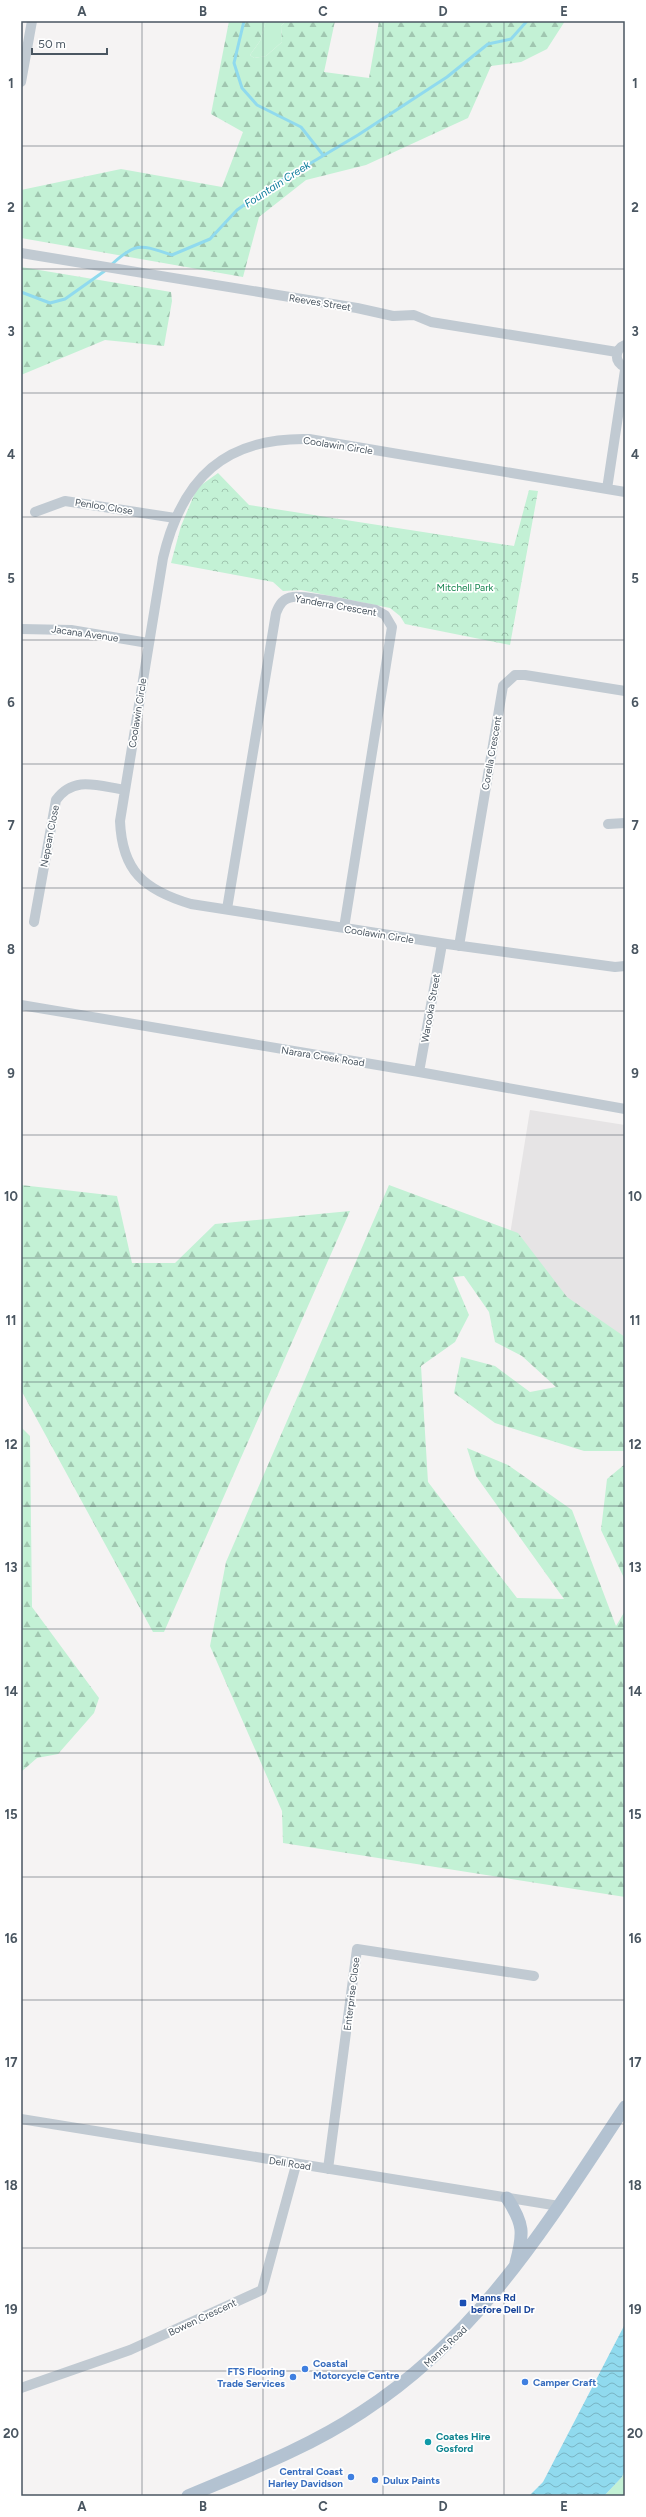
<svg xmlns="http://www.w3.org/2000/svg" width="646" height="2517" font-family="Figtree,sans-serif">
  <defs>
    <pattern id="forest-firs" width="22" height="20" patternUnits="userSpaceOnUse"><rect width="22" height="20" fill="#c3f1d5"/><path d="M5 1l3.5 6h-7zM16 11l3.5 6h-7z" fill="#a0c6b0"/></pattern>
    <pattern id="park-crowns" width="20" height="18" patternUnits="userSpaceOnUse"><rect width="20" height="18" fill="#c3f1d5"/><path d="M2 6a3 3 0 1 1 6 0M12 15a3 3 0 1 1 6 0" fill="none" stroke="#a0c6b0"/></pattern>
    <pattern id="water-waves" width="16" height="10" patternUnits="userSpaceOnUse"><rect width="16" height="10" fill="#90daee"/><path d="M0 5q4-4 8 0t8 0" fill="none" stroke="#78b4c4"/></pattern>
  </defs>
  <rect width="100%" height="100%" fill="#f5f3f3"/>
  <!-- education -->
  <path fill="#e6e4e5" d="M530,1110L625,1125V1381L494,1334Z"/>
  <!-- grass -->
  <path fill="#c3f1d5" d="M266,21H286L281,26L282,42L266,56L254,58L250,55L260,41Z
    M625,2470V2496H604L622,2477Z"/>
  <!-- forest -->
  <path fill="url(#forest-firs)" d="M229,21H266L260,41L250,55L254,58L266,56L282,42L281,26L286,21H335L324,72L369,78L379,21H565L547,49L521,62L491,66L468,118L366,165L306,180L259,217L243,277L21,238V190L121,169L222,187L243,132L211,114Z
    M21,267L171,292L172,301L164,346L105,340L21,375Z
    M21,1185L117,1196L132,1263H175L215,1224L350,1211L164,1632H153L21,1390Z
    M389,1185L518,1233L567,1297L625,1337V1451H584L495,1423L454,1393L461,1357L495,1366L530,1392L556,1387L522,1356L495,1342L489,1312L464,1276L453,1277L469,1315L455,1342L421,1366L428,1482L517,1598L564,1599L476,1476L467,1448L508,1465L572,1510L616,1626L625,1611V1897L283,1843L282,1811L210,1646L226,1562Z
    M21,1427L30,1436L32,1607L99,1698L94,1713L58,1754L37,1758L21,1772Z
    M625,1464V1580L601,1530L607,1479Z"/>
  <!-- park -->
  <path fill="url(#park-crowns)" d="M218,473L249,505L514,546L529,490L538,491L510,645L405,624L400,616L390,608L301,590L283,591L273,582L171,563L181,526L197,488Z"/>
  <!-- water -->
  <path fill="url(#water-waves)" d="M625,2324V2470L622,2477L604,2496H529L543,2482Z"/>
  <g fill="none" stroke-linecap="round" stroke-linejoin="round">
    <!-- stream -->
    <path stroke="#90daee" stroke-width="3" d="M244,21L234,63L242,88L257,105L301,127L323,155
      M111,265C137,241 141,245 172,255L210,239L237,210L267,189L358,135L447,77L488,44L511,39L527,21
      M21,292L50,303L65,299L106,270"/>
    <!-- minor -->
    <path stroke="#c1cad2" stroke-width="10" d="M21,82L32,21
      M21,253L357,308L393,316L414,315L431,322L617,352
      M625,345C614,349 614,363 625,367
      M607,489L625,370
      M625,492L309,439C225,437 182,478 163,558L120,821C122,871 144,890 191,904L447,944L615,967L625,966
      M35,512L65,501L175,518
      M21,629L71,630L148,643
      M608,824L625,823
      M227,909L276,613C279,605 283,598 293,597C310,595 356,607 376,610L385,615L392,627L344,928
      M34,922L56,800C74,775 98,786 125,790
      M459,946L503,686L515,675H525L625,691
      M21,1005L419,1072L625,1109
      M419,1072L442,944
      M21,2119L559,2206
      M328,2169L357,1949L534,1976
      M21,2388L130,2350L262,2290L296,2165"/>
    <!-- major -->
    <path stroke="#b3c2d1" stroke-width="13" d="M507,2198C524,2224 524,2233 516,2263
      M188,2496C247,2471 308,2448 362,2412C481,2335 548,2222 625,2107"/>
  </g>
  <!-- grid -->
  <path fill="none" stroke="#4a5661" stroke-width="1" stroke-opacity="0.55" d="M142,21V2496M263,21V2496M383,21V2496M504,21V2496M21,146H625M21,269H625M21,393H625M21,517H625M21,640H625M21,764H625M21,888H625M21,1011H625M21,1135H625M21,1258H625M21,1382H625M21,1506H625M21,1629H625M21,1753H625M21,1877H625M21,2000H625M21,2124H625M21,2248H625M21,2371H625"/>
  <!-- markers -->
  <rect fill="#1a4fb4" stroke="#fff" stroke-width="1.5" x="459" y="2299" width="8" height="8" rx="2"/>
  <g fill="#3f7fe0" stroke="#fff" stroke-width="1.5">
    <circle cx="305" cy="2369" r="4"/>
    <circle cx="293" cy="2377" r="4"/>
    <circle cx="525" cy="2382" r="4"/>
    <circle cx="351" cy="2477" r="4"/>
    <circle cx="375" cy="2480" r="4"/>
  </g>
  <circle fill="#0f9aa8" stroke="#fff" stroke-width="1.5" cx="428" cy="2442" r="4"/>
  <g text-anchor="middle" stroke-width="3.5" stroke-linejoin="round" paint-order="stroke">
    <!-- street labels -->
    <g font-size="10" fill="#4a5661" stroke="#fff">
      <text transform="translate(320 302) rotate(9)" y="4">Reeves Street</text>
      <text transform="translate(338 445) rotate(9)" y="4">Coolawin Circle</text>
      <text transform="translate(104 506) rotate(9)" y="4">Penloo Close</text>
      <text transform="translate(336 605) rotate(10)" y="4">Yanderra Crescent</text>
      <text transform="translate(85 633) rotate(8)" y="4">Jacana Avenue</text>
      <text transform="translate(137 713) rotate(-81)" y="4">Coolawin Circle</text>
      <text transform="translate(491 753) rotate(-80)" y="4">Corella Crescent</text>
      <text transform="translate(49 836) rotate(-79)" y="4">Nepean Close</text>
      <text transform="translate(379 934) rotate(9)" y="4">Coolawin Circle</text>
      <text transform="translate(430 1008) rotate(-80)" y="4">Warooka Street</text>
      <text transform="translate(323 1056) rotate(9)" y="4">Narara Creek Road</text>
      <text transform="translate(351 1994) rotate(-83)" y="4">Enterprise Close</text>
      <text transform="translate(290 2163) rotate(9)" y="4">Dell Road</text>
      <text transform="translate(202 2317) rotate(-25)" y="4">Bowen Crescent</text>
      <text transform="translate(445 2346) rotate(-43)" y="4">Manns Road</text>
    </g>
    <!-- park labels -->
    <g font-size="10" fill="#17864f" stroke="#fff">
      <text x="465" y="591">Mitchell Park</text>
    </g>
    <!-- transit labels -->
    <g font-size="10" font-weight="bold" fill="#164399" stroke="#fff" text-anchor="start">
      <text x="471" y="2301">Manns Rd<tspan x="471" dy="12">before Dell Dr</tspan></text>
    </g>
    <!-- shop labels -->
    <g font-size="10" font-weight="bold" fill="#366cbe" stroke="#fff" text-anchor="start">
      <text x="313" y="2367">Coastal<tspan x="313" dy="12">Motorcycle Centre</tspan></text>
      <text x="285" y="2375" text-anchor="end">FTS Flooring<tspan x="285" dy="12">Trade Services</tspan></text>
      <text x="533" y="2386">Camper Craft</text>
      <text x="343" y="2475" text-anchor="end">Central Coast<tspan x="343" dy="12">Harley Davidson</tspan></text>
      <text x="383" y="2484">Dulux Paints</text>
    </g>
    <!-- culture labels -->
    <g font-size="10" font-weight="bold" fill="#0d838f" stroke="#fff" text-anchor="start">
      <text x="436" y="2440">Coates Hire<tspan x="436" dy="12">Gosford</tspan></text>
    </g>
    <!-- water labels -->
    <g font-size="11" font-style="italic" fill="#0c7c9b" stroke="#fff">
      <text transform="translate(277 184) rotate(-33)" y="4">Fountain Creek</text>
    </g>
  </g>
  <!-- border -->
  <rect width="646" height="2517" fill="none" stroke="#ffffff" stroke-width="44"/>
  <!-- scale -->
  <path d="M32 48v6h75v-6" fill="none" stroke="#4a5661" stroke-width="2"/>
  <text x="38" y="48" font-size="12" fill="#4a5661" stroke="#ffffff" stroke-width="3" paint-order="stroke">50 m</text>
  <rect x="22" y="22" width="602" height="2473" fill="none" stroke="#4a5661" stroke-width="1.5"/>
  <g font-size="13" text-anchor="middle" font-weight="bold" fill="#4a5661">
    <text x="82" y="16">A</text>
    <text x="203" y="16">B</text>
    <text x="323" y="16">C</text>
    <text x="443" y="16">D</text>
    <text x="564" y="16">E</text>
    <text x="11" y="88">1</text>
    <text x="635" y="88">1</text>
    <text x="11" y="212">2</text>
    <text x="635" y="212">2</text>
    <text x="11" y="336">3</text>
    <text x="635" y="336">3</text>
    <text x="11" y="459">4</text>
    <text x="635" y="459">4</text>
    <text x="11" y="583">5</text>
    <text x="635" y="583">5</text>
    <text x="11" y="707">6</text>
    <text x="635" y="707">6</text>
    <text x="11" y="830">7</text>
    <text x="635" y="830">7</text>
    <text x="11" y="954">8</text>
    <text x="635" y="954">8</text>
    <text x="11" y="1078">9</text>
    <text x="635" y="1078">9</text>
    <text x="11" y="1201">10</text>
    <text x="635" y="1201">10</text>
    <text x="11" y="1325">11</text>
    <text x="635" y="1325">11</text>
    <text x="11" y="1449">12</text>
    <text x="635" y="1449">12</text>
    <text x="11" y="1572">13</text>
    <text x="635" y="1572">13</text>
    <text x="11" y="1696">14</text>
    <text x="635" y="1696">14</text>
    <text x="11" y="1819">15</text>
    <text x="635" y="1819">15</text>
    <text x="11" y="1943">16</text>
    <text x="635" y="1943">16</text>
    <text x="11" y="2067">17</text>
    <text x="635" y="2067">17</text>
    <text x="11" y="2190">18</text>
    <text x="635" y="2190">18</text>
    <text x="11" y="2314">19</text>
    <text x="635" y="2314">19</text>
    <text x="11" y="2438">20</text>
    <text x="635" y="2438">20</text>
    <text x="82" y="2511">A</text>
    <text x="203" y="2511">B</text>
    <text x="323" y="2511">C</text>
    <text x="443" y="2511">D</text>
    <text x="564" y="2511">E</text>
  </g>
</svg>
